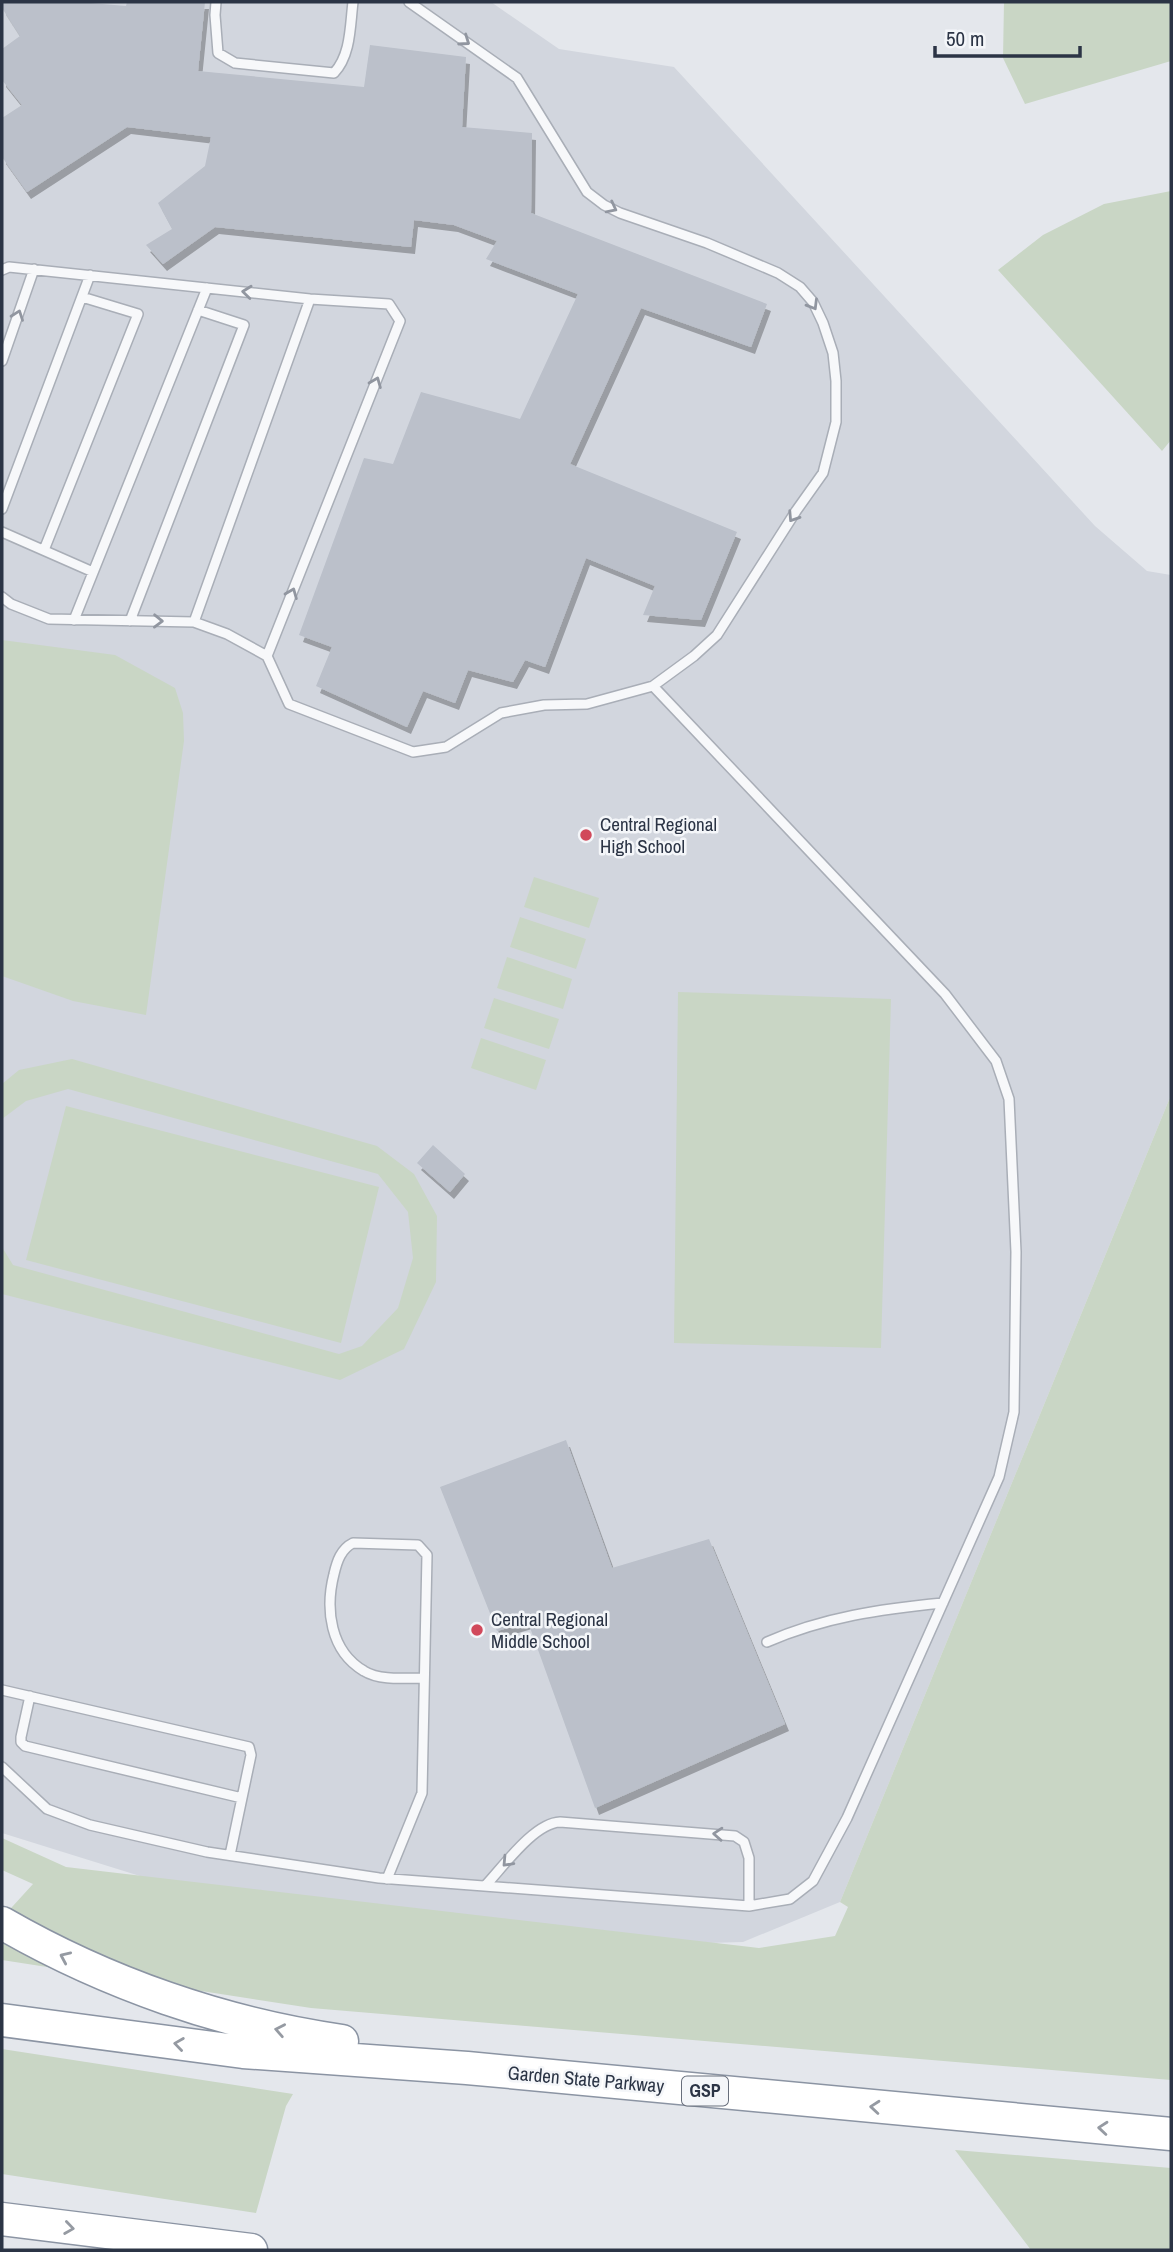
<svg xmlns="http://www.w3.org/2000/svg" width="1173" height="2252" font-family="'Archivo Narrow',sans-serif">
  <defs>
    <filter id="shadow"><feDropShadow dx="4" dy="7" stdDeviation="0" flood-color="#0004"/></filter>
  </defs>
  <rect width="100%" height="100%" fill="#e4e7ec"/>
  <!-- built -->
  <path fill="#d2d6de" d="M2,2H491L559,49L674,67L1095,526L1147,571L1171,575V1095L840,1902L743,1942L600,1946L188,1891L2,1833Z"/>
  <!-- green -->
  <path fill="#c9d6c5" d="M1004,2H1171V61L1025,104L1003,58Z
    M1171,191V440L1162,451L998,270L1043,235L1104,204Z
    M2,640L115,655L175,688L183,713L184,741L146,1015L73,1001L2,976Z
    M534,877L599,898L589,928L524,907Z
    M520,917L586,939L576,969L510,947Z
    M507,957L572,979L563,1009L497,988Z
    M678,992L891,999L881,1348L674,1343Z
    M494,998L559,1019L549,1049L484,1028Z
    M481,1038L546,1060L536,1090L471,1068Z
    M72,1059L377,1146L414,1174L437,1216L436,1282L404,1349L340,1380L2,1294V1247L13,1265L339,1354L362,1346L398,1308L413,1258L408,1212L378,1174L68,1089L26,1101L2,1119V1084L19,1070Z
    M1171,1095V2080L311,2008L2,1960V1918L33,1884L2,1870V1838L66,1867L759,1948L835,1936L848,1907L840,1902Z
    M66,1106L379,1187L341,1343L26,1260Z
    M2,2049L293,2094L286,2106L256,2213L2,2174Z
    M955,2150L1171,2168V2250H1031Z"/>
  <!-- building -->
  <path fill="#bbc0ca" filter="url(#shadow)" d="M2,2H79L126,6L127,2H205L198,71L364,87L370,45L466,57L462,127L532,133L531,213L767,304L751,347L641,308L570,464L737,532L701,620L643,615L655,586L586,558L545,667L525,660L513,682L468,670L455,703L423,691L407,727L316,686L332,647L299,635L364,458L393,464L421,392L520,419L578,294L486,259L497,241L454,225L414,220L411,247L215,227L163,264L146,245L172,229L158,203L205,166L211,137L127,127L27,192L2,157V118L22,105L2,80V49L20,36L2,8Z
    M433,1145L465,1174L450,1192L417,1163Z
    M566,1440L612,1568L709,1539L785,1724L595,1808L528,1622L497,1631L440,1487Z"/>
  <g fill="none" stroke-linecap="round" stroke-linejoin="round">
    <!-- lane casing -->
    <g stroke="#a9aeb7" stroke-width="12">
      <path id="lane" d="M216,2L215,15L218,53L235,63L334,73C351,55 350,26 353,2
        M2,270L9,267L310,299L389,304L400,321L267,656
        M2,361L34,269
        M2,509L90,275
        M2,532L93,572
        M44,550L138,314L82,297
        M2,597L11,604L49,619L194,622L227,634L267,656L289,704L413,752L446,747L501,713L544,705L587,704L653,686L694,656L717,635L796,511L823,473L836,422V381L833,353L823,323L813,302L800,287L778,273L707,243L620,213L604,205L587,192L517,78L409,2
        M74,620L207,288
        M130,621L244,325L198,310
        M194,622L310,299
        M767,1642C824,1617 881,1609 943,1603
        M2,1690L249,1747L251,1755L230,1855
        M30,1696L21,1737V1742L25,1746L242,1798
        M2,1767L47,1809L90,1825L207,1852L379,1878L749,1906L790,1899L813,1881L847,1818L999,1477L1014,1412L1016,1252L1009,1099L996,1061L945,994L653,686
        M387,1879L422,1793L427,1555L418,1545L353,1543C341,1549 337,1561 334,1574C325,1609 330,1651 364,1671C380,1681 405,1678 424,1678
        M485,1886C503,1867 534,1823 560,1822L735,1836L744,1842L749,1858V1906"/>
    </g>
    <!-- highway casing -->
    <g stroke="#8b94a3" stroke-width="35">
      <path id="highway" d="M2,1923C106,1983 223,2024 342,2041
        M2,2020L243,2052L467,2068L1171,2134
        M2,2219L251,2250"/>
    </g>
    <!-- lane -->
    <use href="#lane" stroke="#f7f8fa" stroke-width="9"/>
    <!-- highway -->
    <use href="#highway" stroke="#fff" stroke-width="32"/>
  </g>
  <!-- one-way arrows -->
  <defs><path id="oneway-chevron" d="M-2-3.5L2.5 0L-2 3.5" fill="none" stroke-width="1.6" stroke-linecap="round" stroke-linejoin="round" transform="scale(1.75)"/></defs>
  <g stroke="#9196a0">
    <use href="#oneway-chevron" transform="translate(465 41) rotate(35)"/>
    <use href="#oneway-chevron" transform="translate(612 208) rotate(27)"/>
    <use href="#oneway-chevron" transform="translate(247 292) rotate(-174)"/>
    <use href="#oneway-chevron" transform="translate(813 305) rotate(59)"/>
    <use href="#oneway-chevron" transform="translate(18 315) rotate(-70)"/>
    <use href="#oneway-chevron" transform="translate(376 382) rotate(-68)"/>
    <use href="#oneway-chevron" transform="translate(793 517) rotate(123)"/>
    <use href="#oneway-chevron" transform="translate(292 593) rotate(-68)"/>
    <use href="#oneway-chevron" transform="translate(158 621) rotate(1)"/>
    <use href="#oneway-chevron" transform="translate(718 1834) rotate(-176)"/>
    <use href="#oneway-chevron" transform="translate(507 1862) rotate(133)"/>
  </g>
  <g stroke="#959aa2">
    <use href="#oneway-chevron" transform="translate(65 1957) rotate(-156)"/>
    <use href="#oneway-chevron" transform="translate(280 2030) rotate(-169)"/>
    <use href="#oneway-chevron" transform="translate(179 2044) rotate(-172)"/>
    <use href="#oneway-chevron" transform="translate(875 2107) rotate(-175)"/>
    <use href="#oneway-chevron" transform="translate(1103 2128) rotate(-175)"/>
    <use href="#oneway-chevron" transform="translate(69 2228) rotate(8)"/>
  </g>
  <!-- markers -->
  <g fill="#d1495b" stroke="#f4f6f9" stroke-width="2.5">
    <circle cx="586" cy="835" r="7"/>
    <circle cx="477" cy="1630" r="7"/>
  </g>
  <g text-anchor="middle" stroke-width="5" stroke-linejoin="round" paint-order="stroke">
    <!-- shield labels -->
    <rect fill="#f4f6f9" stroke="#676e7b" stroke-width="2" x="682" y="2076.5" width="46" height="29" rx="5"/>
    <g font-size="18" font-weight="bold" fill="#2b3445">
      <text x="705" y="2097">GSP</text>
    </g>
    <!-- poi labels -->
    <g font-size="19" fill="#2b3445" stroke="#f4f6f9" text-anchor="start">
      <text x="600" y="831">Central Regional<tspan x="600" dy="22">High School</tspan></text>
      <text x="491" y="1626">Central Regional<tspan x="491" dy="22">Middle School</tspan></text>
    </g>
    <!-- street labels -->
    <g font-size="19" fill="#2b3445" stroke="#f4f6f9">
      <text transform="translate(586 2079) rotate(5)" y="7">Garden State Parkway</text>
    </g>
  </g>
  <!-- border -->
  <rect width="1173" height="2252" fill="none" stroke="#2b3445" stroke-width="7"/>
  <!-- scale -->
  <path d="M935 46v10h145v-10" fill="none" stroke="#2b3445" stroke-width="3.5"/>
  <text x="946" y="46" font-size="21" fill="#2b3445" stroke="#f4f6f9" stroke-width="5" paint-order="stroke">50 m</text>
</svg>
